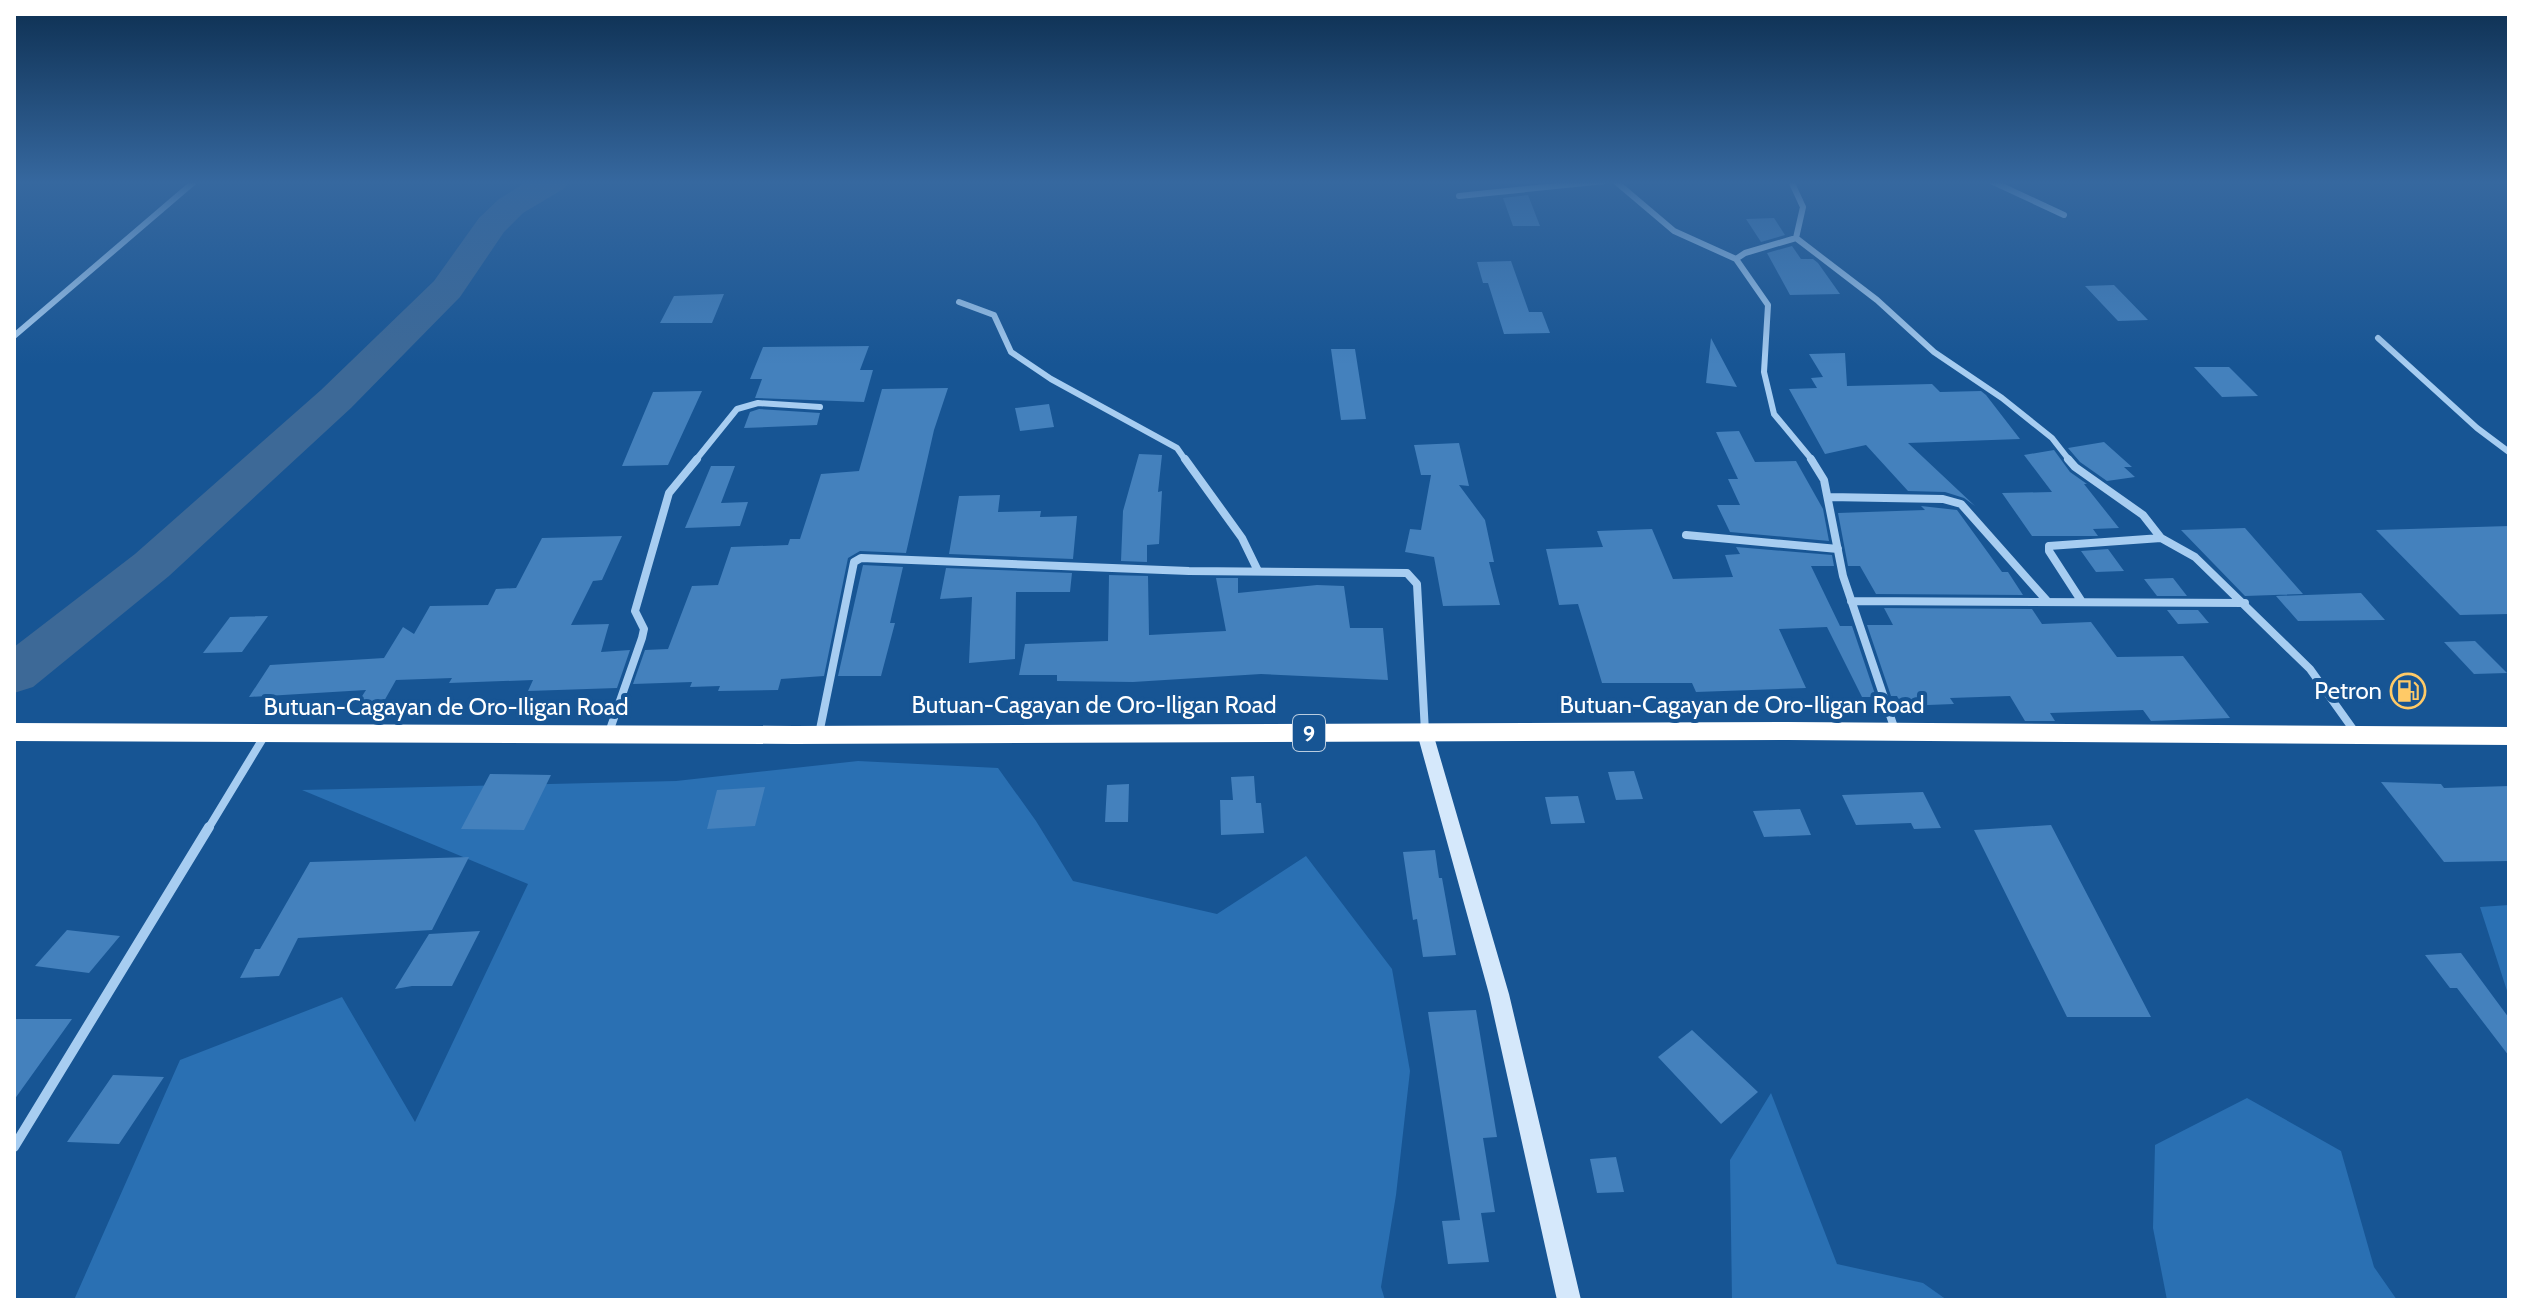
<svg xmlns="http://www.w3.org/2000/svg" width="2523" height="1314" font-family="Cabin,sans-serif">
  <rect width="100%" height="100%" fill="#175594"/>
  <!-- green -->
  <path fill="#2a70b3" d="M858,761L998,768L1036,821L1073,881L1217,914L1306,856L1392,969L1410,1071L1396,1195L1381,1287L1385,1300H74L180,1060L342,997L415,1122L528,884L302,790L676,781Z
    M2509,905V997L2480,907Z
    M1771,1093L1837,1264L1923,1283L1947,1300H1732L1730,1160Z
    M2247,1098L2341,1151L2374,1267L2397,1300H2167L2153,1228L2155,1145Z"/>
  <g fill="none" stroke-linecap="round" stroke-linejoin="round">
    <!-- river -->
    <path fill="#3d6997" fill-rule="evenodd" d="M528,181H570L565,188L523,213L504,232L460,297L351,408L169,576L33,687L14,693V647L135,554L321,390L434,281L479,218L499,199Z"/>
  </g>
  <!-- building -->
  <path fill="#4481bd" d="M1528,195L1540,226H1513L1503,198Z
    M1774,218L1785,235L1761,242L1746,219Z
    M1792,246L1801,259H1813L1818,263L1840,294L1790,295L1767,253Z
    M1511,261L1529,312H1542L1550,333L1504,334L1488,283H1483L1477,262Z
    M2114,285L2148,320L2118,321L2085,286Z
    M724,294L712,323H660L674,296Z
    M1711,338L1737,387L1706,383Z
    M869,346L860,370H873L864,402L755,398L762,379H750L763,347Z
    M1331,349H1355L1366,419L1341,420Z
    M1845,353L1847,386L1932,384L1940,392L1981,391L1986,395L2020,439L1908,443L1975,506L1964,498L1945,492L1908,491L1866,445L1825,454L1789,389L1817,388L1811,378L1823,377L1809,354Z
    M2194,367H2229L2258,396L2222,397Z
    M948,388L934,430L906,553L860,551L848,558L824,676L781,679L778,690L718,691L720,686L690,687L692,682L633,684L645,650L668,649L692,586L718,585L731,547L788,545L790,539H800L821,474L859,471L882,389Z
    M702,391L668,465L622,466L653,392Z
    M1049,404L1054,427L1020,431L1015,408Z
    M759,409L820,413L817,425L744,428L750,412Z
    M1739,431L1755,462L1796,461L1823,509L1829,541L1730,532L1717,505H1740L1728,479H1738L1716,432Z
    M2104,442L2132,467H2124L2135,477L2107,481L2080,462L2068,448Z
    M1459,443L1469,486L1459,485L1485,520L1494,562H1489L1500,605L1443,606L1434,557L1405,552L1410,529L1421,530L1431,475H1421L1414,445Z
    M2054,450L2070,472L2087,484H2084L2119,528L2093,529L2098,536H2032L2002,493L2052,492L2024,455Z
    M1139,454L1162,455L1158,492L1162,491L1159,544L1147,545V562L1121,561L1123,511Z
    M711,466H735L721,503L748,502L740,526L685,528Z
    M1000,495L998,512L1041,511L1040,517L1077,516L1073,559L949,554L959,496Z
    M1921,506L1957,510L2002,572H2008L2023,595L1876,594L1860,566H1848L1838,513L1925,510Z
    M2509,526V614L2460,615L2376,530Z
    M2245,528L2303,594L2245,596L2181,530Z
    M1652,529L1673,579L1733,577L1725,555L1740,554L1736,547L1832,555L1834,566H1811L1840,626H1852L1876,697H1862L1827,627L1779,629L1806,688L1696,692L1692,683H1602L1578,604L1559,605L1546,549L1603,547L1597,531Z
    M622,536L602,580L593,581L571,625L609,624L601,652L630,650L617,688L528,691L533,680L449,683L452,678L396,680L383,703L357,704L366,690L249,697L270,665L384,658L403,627L414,634L430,606L488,605L496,589L516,588L542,538Z
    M2108,549L2124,571L2096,572L2081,551Z
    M863,565L903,567L890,623H895L881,676H838Z
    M946,568L1072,573L1070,592H1016L1015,659L969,663L972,597L940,599Z
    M1109,575L1148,576L1149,635L1226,631L1216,578H1238V593L1317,585L1344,586L1350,628H1383L1388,680L1261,674L1133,682L1057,681V675H1019L1025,644L1108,641Z
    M2173,578L2187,596H2157L2144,579Z
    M2361,593L2385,620L2298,621L2276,596Z
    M1884,608L2032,609L2042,624L2091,622L2117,657L2183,656L2230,718L2151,721L2143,710L2050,713L2055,721H2025L2010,696L1950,698L1954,704L1902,706L1897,696H1891L1867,625H1893Z
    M2167,610H2198L2209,623L2178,624Z
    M268,616L242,652L203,653L230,617Z
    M2475,641L2507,673L2474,674L2444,642Z
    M1634,771L1643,799L1616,800L1608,772Z
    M490,774L551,775L524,830L461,829Z
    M1254,776L1256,803H1261L1264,833L1221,835L1220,800H1233L1231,777Z
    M2381,782L2441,784L2444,788L2509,786V861L2444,862Z
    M1129,784L1128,822H1105L1107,785Z
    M765,787L755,826L707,829L717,790Z
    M1923,792L1941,828L1914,829L1911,823L1856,825L1842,795Z
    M1578,796L1585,823L1551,824L1545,797Z
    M1800,809L1811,835L1764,837L1753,811Z
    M2051,825L2151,1017H2067L1974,830Z
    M1435,850L1439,878H1442L1456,955L1423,957L1417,919L1413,920L1403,852Z
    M469,857L432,930L298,938L279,976L240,978L255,949H260L310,862Z
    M67,930L120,936L89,973L35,966Z
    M480,931L452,986H412L395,989L429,934Z
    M2461,953L2509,1018V1056L2457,988H2450L2425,955Z
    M1476,1010L1497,1137L1483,1138L1495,1212L1481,1213L1489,1262L1448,1264L1442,1221L1460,1220L1428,1012Z
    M14,1019H72L14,1100Z
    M1692,1030L1758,1092L1721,1124L1658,1057Z
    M113,1075L164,1077L119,1144L67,1142Z
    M1616,1157L1624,1192L1597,1193L1590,1159Z"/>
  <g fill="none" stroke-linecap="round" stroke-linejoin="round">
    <!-- street-far2 -->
    <path stroke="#a7cdf1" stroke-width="6" d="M1615,181L1674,231L1736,259
      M1791,181L1803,207L1796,238L1745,253L1736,259L1768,305L1764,372L1774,414L1813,461
      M1991,181L2064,215
      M1459,196L1605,181
      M1796,238L1877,300L1934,352L2002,398L2052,438L2070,461
      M959,302L994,315L1011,352L1051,379L1177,448L1186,461
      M14,336L195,181
      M2378,338L2477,428L2509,452
      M695,461L737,409L758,403L820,407"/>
    <!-- street-far1 -->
    <path stroke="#a7cdf1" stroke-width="8" d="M1185,459L1242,538L1258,571
      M1811,459L1824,480L1843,576L1896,733
      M2068,459L2075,467L2143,515L2161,538
      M1828,497L1943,499L1961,504L2048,602
      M1686,535L1838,549
      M1851,601L2245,603
      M2082,602L2049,551V546L2161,538L2195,557L2310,669L2355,732
      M819,734L854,562L861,558L1189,571L1407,573L1417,584L1425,732
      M608,735L642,638L644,629L635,611L669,493L697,459
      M208,829L265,735"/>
    <!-- street -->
    <path stroke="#a7cdf1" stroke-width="10" d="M14,1147L209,827"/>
    <!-- secondary -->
    <path fill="#d5e8fb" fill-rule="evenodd" d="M1425,727L1431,729L1433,733L1509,994L1581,1300H1557L1489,994L1417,733L1419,729Z"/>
    <!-- highway -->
    <path fill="#fff" fill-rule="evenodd" d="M1788,722L2509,727V745L1788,740L795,744L14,741V723L795,726Z"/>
  </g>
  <!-- sky -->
  <linearGradient id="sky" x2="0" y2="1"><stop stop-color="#0d2f51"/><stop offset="0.5" stop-color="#36689f"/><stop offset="1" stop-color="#36689f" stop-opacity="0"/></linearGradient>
  <rect width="2523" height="365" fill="url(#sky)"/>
  <!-- icons -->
  <defs>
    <g id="fuel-ring" transform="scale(1.8)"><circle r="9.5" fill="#175594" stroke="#ffca67" stroke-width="1.5"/><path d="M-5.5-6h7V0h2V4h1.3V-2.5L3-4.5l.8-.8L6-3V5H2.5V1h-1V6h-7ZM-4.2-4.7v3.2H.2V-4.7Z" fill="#ffca67"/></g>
  </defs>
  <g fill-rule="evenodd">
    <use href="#fuel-ring" x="2408" y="691"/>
  </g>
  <g text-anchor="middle" stroke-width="8" stroke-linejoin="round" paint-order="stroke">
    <!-- shield labels -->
    <rect fill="#175594" stroke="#b9ccdf" stroke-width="2" x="1293" y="715" width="32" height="36" rx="6"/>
    <g font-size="22" font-weight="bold" fill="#fff">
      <text x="1309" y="741">9</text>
    </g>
    <!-- poi labels -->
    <g font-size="24" fill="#fff" stroke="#175594" text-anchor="end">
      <text x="2382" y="699">Petron</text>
    </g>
    <!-- street labels -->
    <g font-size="24" fill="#fff" stroke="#175594">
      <text x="1094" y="713">Butuan-Cagayan de Oro-Iligan Road</text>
      <text x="1742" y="713">Butuan-Cagayan de Oro-Iligan Road</text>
      <text x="446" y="715">Butuan-Cagayan de Oro-Iligan Road</text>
    </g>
  </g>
  <!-- border -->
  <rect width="2523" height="1314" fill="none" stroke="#ffffff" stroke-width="32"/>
</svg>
